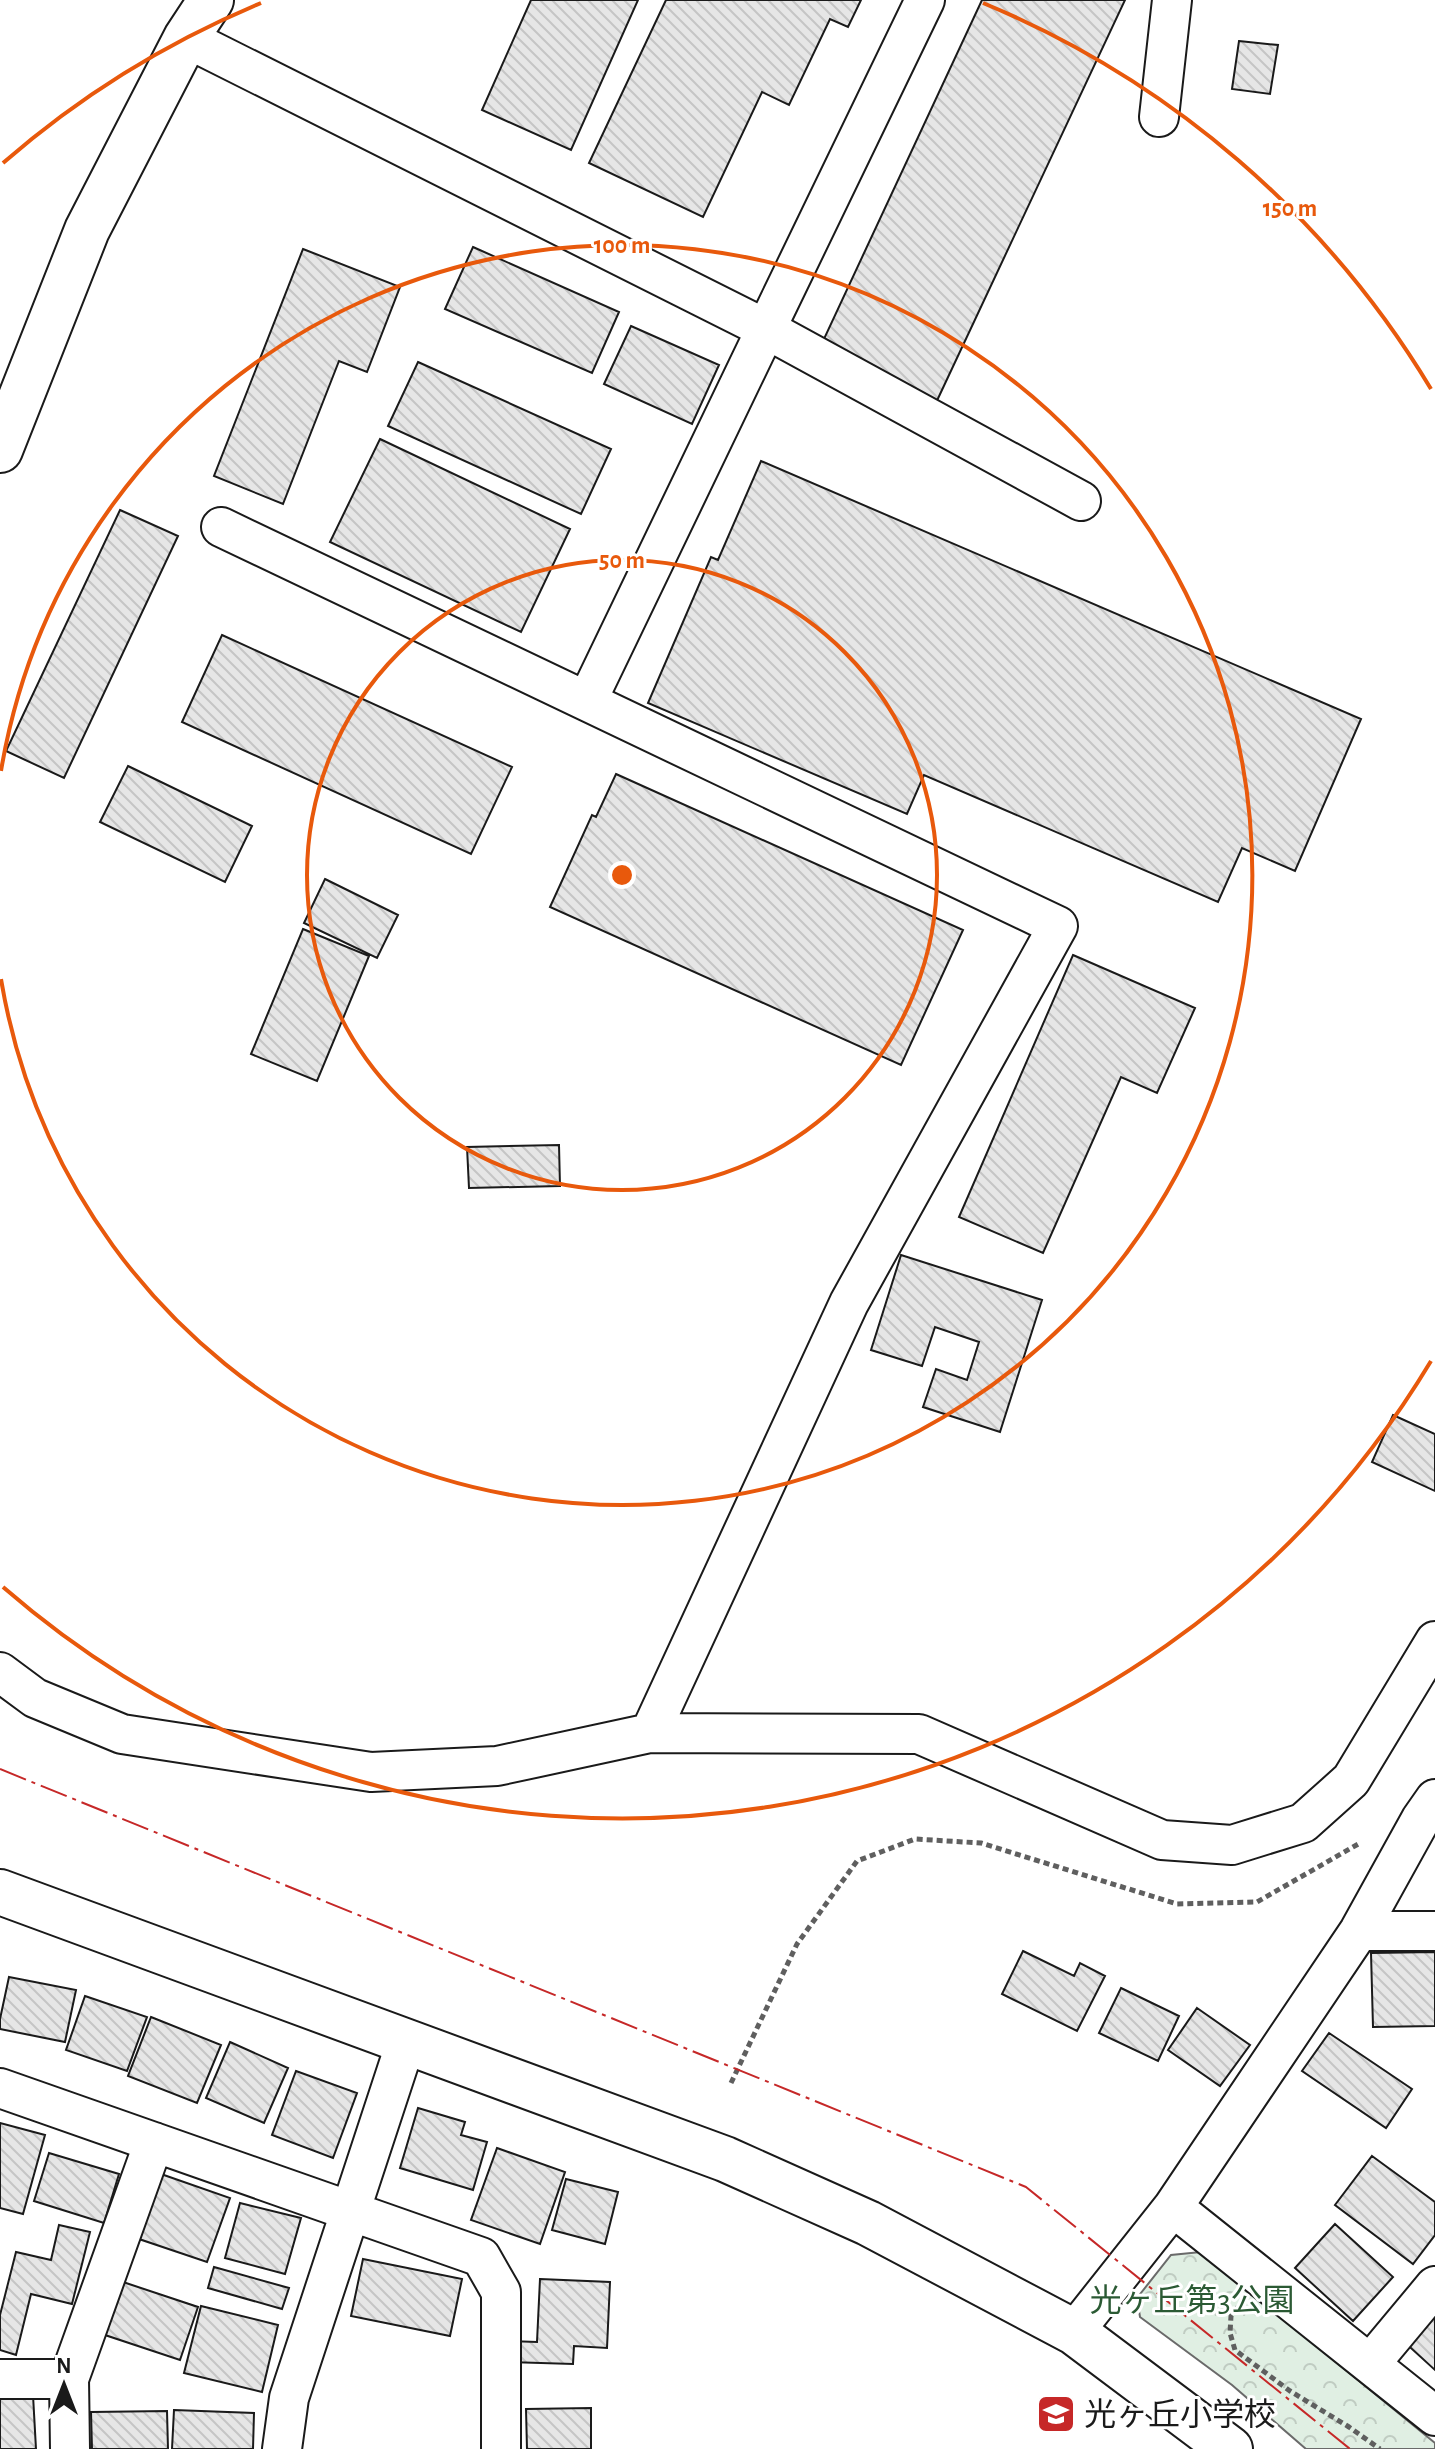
<svg xmlns="http://www.w3.org/2000/svg" width="1435" height="2449" font-family="'Alegreya Sans','Noto Sans JP',sans-serif">
  <defs>
    <pattern id="park-crowns" width="20" height="18" patternUnits="userSpaceOnUse" patternTransform="scale(2)"><rect width="20" height="18" fill="#e0efe3"/><path d="M2 6a3 3 0 1 1 6 0M12 15a3 3 0 1 1 6 0" fill="none" stroke="#c0ccc2"/></pattern>
    <pattern id="building-back-hatch" width="6" height="6" patternUnits="userSpaceOnUse" patternTransform="scale(2)"><rect width="6" height="6" fill="#e6e6e6"/><path d="M-1 5l2 2M0 0l6 6M5-1l2 2" fill="none" stroke="#c5c5c5"/></pattern>
  </defs>
  <rect width="100%" height="100%" fill="#fff"/>
  <!-- park -->
  <path fill="url(#park-crowns)" stroke="#6a6a6a" stroke-width="2" d="M1201,2252L1435,2443V2449H1306L1232,2385L1140,2317L1137,2298L1171,2255Z"/>
  <!-- building -->
  <path fill="url(#building-back-hatch)" stroke="#1a1a1a" stroke-width="2" d="M531,0H638L571,150L482,110Z
    M666,0H861L848,27L830,19L789,105L762,92L703,217L589,163Z
    M982,0H1125L934,407L823,341Z
    M1239,41L1278,45L1270,94L1232,89Z
    M473,247L619,312L592,373L445,309Z
    M303,249L400,287L367,372L339,361L283,504L214,476Z
    M631,326L719,365L692,424L604,384Z
    M418,362L611,449L581,514L388,426Z
    M380,439L570,529L521,632L330,542Z
    M761,461L1361,719L1295,871L1242,848L1218,902L924,775L907,814L648,703L711,557L718,560Z
    M120,510L178,536L64,778L6,751Z
    M222,635L512,767L471,854L182,722Z
    M128,766L252,826L225,882L100,822Z
    M616,774L963,930L901,1065L550,907L592,815L596,817Z
    M325,879L398,915L377,958L304,923Z
    M303,929L369,956L317,1081L251,1054Z
    M1073,955L1195,1008L1157,1093L1121,1077L1043,1253L959,1217Z
    M559,1145L560,1186L469,1188L467,1147Z
    M901,1255L1042,1300L1000,1432L923,1407L936,1369L967,1380L979,1342L935,1327L922,1366L871,1350Z
    M1393,1415L1435,1434V1491L1372,1462Z
    M1023,1951L1074,1976L1080,1963L1105,1976L1077,2031L1002,1994Z
    M1435,1952V2026L1373,2027L1371,1953Z
    M9,1977L76,1990L65,2042L0,2029V2019Z
    M1121,1988L1179,2016L1158,2061L1099,2033Z
    M85,1996L147,2017L127,2071L66,2050Z
    M1197,2008L1250,2045L1220,2086L1168,2050Z
    M151,2017L221,2045L197,2103L128,2076Z
    M1329,2033L1412,2089L1386,2128L1302,2071Z
    M230,2042L288,2068L264,2123L206,2098Z
    M296,2071L357,2093L333,2158L272,2135Z
    M418,2108L465,2122L461,2135L487,2142L473,2190L400,2168Z
    M0,2123L45,2135L23,2214L0,2208Z
    M497,2148L565,2172L540,2244L471,2220Z
    M49,2153L119,2174L104,2223L34,2201Z
    M1372,2156L1435,2202V2235L1413,2264L1335,2205Z
    M161,2174L230,2198L207,2262L139,2239Z
    M566,2179L618,2192L605,2244L552,2230Z
    M240,2203L301,2218L285,2274L225,2258Z
    M1335,2224L1393,2277L1353,2321L1295,2268Z
    M59,2225L90,2232L72,2304L31,2294L16,2355L0,2350V2315L16,2252L51,2260Z
    M363,2259L462,2279L450,2336L351,2316Z
    M214,2267L289,2288L282,2309L208,2288Z
    M540,2279L610,2282L607,2348L574,2346L573,2364L506,2362L507,2341L537,2342Z
    M120,2281L198,2307L180,2360L102,2334Z
    M1435,2302V2370L1401,2339Z
    M201,2306L278,2325L262,2392L184,2373Z
    M33,2395L36,2449H0V2397Z
    M591,2408V2449H527L526,2409Z
    M174,2410L254,2413L253,2449H172Z
    M167,2411L168,2449H92L91,2412Z"/>
  <g fill="none" stroke-linecap="round" stroke-linejoin="round">
    <!-- street casing -->
    <g stroke="#1a1a1a" stroke-width="42">
      <path id="street" d="M186,38L766,329L925,0
        M1159,117L1172,0
        M221,527L1058,926L849,1303L650,1733
        M587,701L766,329L1081,501
        M0,1672L35,1698L122,1734L371,1772L497,1766L650,1733L919,1734L1162,1840L1232,1845L1303,1823L1351,1780L1435,1641
        M1359,1931H1435
        M0,2088L481,2257L501,2292V2449
        M1173,2207L1435,2416
        M1074,2332L1173,2207L1359,1931L1421,1819L1435,1799
        M1370,2364L1435,2286
        M0,2379H69
        M70,2449L69,2379L154,2142
        M282,2449L289,2398L406,2042"/>
    </g>
    <!-- secondary casing -->
    <g stroke="#1a1a1a" stroke-width="48">
      <path id="secondary" d="M0,450L87,230L186,38L211,0
        M0,1892L725,2159L868,2223L1074,2332L1230,2449"/>
    </g>
    <!-- path -->
    <path stroke="#5f5f5f" stroke-width="5" stroke-dasharray="6 4" stroke-linecap="butt" d="M731,2083L797,1944L857,1861L915,1839L981,1843L1177,1904L1257,1902L1360,1843
      M1238,2307L1231,2316L1230,2333L1235,2350L1290,2391L1349,2427L1380,2449"/>
    <!-- street -->
    <use href="#street" stroke="#fff" stroke-width="38"/>
    <!-- secondary -->
    <use href="#secondary" stroke="#fff" stroke-width="44"/>
    <!-- power -->
    <path stroke="#c62828" stroke-width="2" stroke-dasharray="28 6 4 6" stroke-linecap="butt" d="M0,1769L1026,2187L1350,2449"/>
  </g>
  <!-- distance rings -->
  <g fill="none" stroke="#e8590c" stroke-width="4">
    <circle cx="622" cy="875" r="315"/>
    <path d="M1 771A630 630 0 1 1 1 979"/>
    <path d="M1431 1361A944 944 0 0 1 3 1587M3 163A944 944 0 0 1 261 3M983 3A944 944 0 0 1 1431 389"/>
  </g>
  <!-- icons -->
  <defs>
    <g id="school-square" transform="scale(2)"><rect x="-9" y="-9" width="18" height="18" rx="4" fill="#c62828" stroke="#fff"/><path d="M0-5L7-2L0 1L-7-2ZM-4 1L0 2.5L4 1V4Q0 6-4 4Z" fill="#fff"/></g>
  </defs>
  <g fill-rule="evenodd">
    <use href="#school-square" x="1056" y="2414"/>
  </g>
  <g text-anchor="middle" stroke-width="6" stroke-linejoin="round" paint-order="stroke">
    <!-- park labels -->
    <g font-size="32" fill="#2b5a34" stroke="#fff">
      <text x="1192" y="2311">光ヶ丘第3公園</text>
    </g>
    <!-- poi labels -->
    <g font-size="32" fill="#1a1a1a" stroke="#fff" text-anchor="start">
      <text x="1084" y="2425">光ヶ丘小学校</text>
    </g>
  </g>
  <circle cx="622" cy="875" r="12" fill="#e8590c" stroke="#fff" stroke-width="4"/>
  <g font-size="24" text-anchor="middle" font-weight="bold" fill="#e8590c" stroke="#fff" stroke-width="6" stroke-linejoin="round" paint-order="stroke">
    <text x="1290" y="216">150 m</text>
    <text x="622" y="253">100 m</text>
    <text x="622" y="568">50 m</text>
  </g>
  <!-- north arrow -->
  <g transform="translate(64 2385)" stroke="#ffffff" stroke-width="6" paint-order="stroke">
  <path d="M0-6L14 30L0 20L-14 30Z" fill="#1a1a1a"/>
  <text y="-12" font-size="22" font-weight="bold" text-anchor="middle" fill="#1a1a1a">N</text>
  </g>
</svg>
